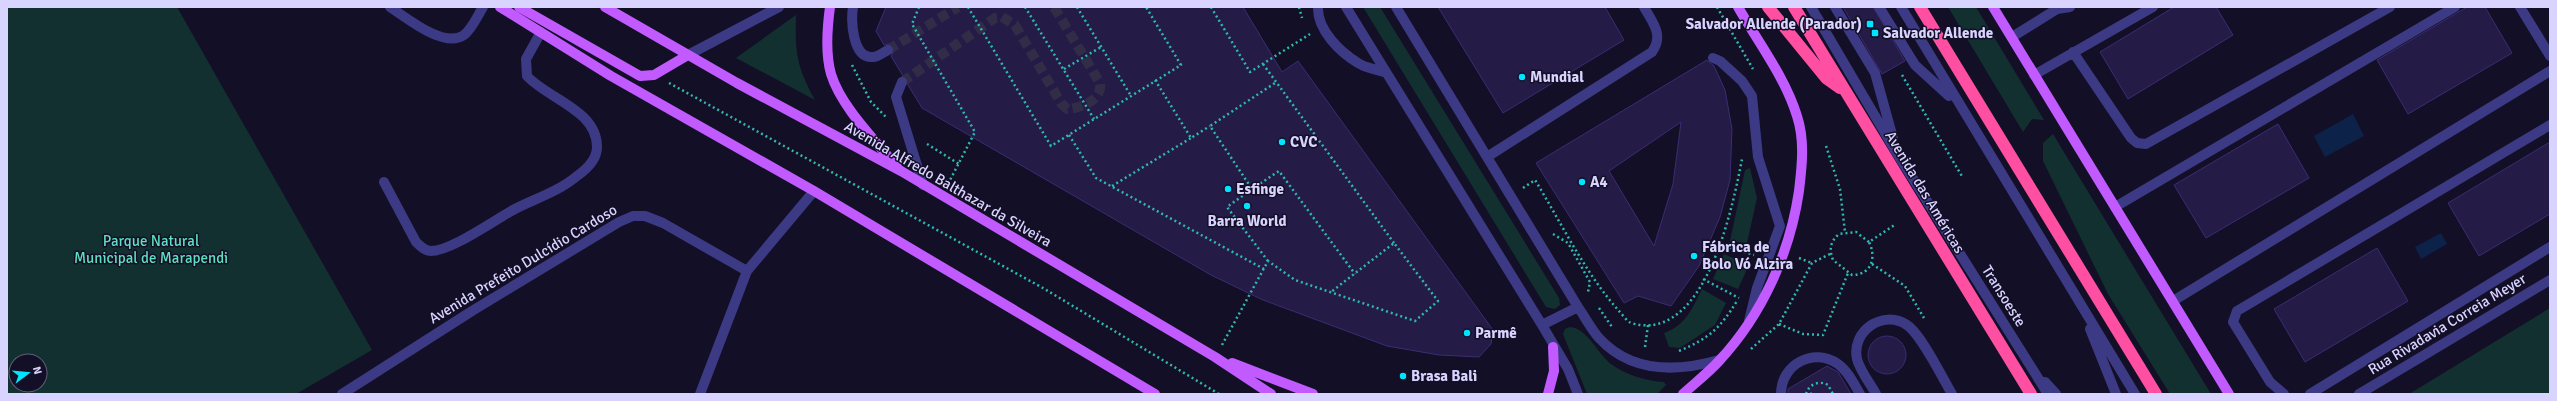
<svg xmlns="http://www.w3.org/2000/svg" width="2557" height="401" font-family="Signika,sans-serif">
  <rect width="100%" height="100%" fill="#130f26"/>
  <!-- green -->
  <path fill="#12302f" fill-rule="evenodd" d="M7,7H177L372,350L296,394H7ZM16,361H40V385H16Z
    M1363,7H1380L1559,298L1560,305L1555,309L1546,307Z
    M1948,7H1976L2044,120L2032,119L2023,132Z
    M796,15C795,54 797,67 815,100L736,58Z
    M2053,134L2211,394H2170L2108,294L2043,161V143Z
    M1750,168L1757,198L1747,243L1730,241L1745,170Z
    M1724,254L1749,265L1738,289L1713,279Z
    M1702,289L1726,303L1715,325L1680,348L1669,347L1664,333C1686,325 1692,309 1702,289Z
    M2550,308V394H2409Z
    M1570,327C1587,328 1598,354 1611,364C1626,375 1646,381 1664,382L1666,385L1657,394H1587L1563,334L1565,329Z"/>
  <!-- water -->
  <path fill="#0c2248" d="M2353,114L2364,136L2325,157L2314,136Z
    M2441,233L2447,244L2421,259L2415,247Z"/>
  <!-- building -->
  <path fill="#241b47" stroke="#3b2d73" fill-rule="evenodd" d="M886,7H1243L1282,72L1298,61L1493,330L1491,344L1479,357L1439,355L1387,346L1263,300L1211,275L922,108L908,85L907,78L903,76L891,56L894,51L893,47L889,44L884,45L876,31Z
    M1438,7H1605L1624,40L1503,113Z
    M1843,7H1873L1905,61L1882,74Z
    M2174,7H2216L2233,35L2128,99L2100,52Z
    M2467,7H2485L2512,53L2408,114L2377,60Z
    M1707,60L1714,66L1725,90L1732,129L1730,180L1720,217L1699,266L1671,306L1638,296L1624,303L1536,163ZM1681,122L1673,184L1654,246L1609,171Z
    M2278,124L2309,178L2206,238L2174,185Z
    M2550,142V214L2479,256L2448,203Z
    M2377,248L2408,301L2305,362L2274,309Z
    M1868 355a19 19 0 1 1 38 0a19 19 0 1 1-38 0Z
    M1827,366L1838,372L1851,394H1788V389Z"/>
  <g fill="none" stroke-linecap="round" stroke-linejoin="round">
    <!-- minor-tunnel -->
    <path stroke="#312d47" stroke-width="10" stroke-dasharray="10 5" stroke-linecap="butt" d="M888,50L958,7
      M902,82L995,18L1002,17L1015,25L1061,103L1067,109C1081,108 1103,100 1100,83L1054,7"/>
    <!-- path -->
    <path stroke="#2fb8b0" stroke-width="2.5" stroke-dasharray="2 3" stroke-linecap="butt" d="M919,7L912,24L975,132L949,182
      M968,7L1051,146L1181,65L1146,7
      M1025,7L1094,119
      M1077,7L1131,96
      M1211,7L1250,72L1310,34
      M1299,7L1302,18
      M1717,7L1753,69
      M1263,64L1394,243
      M852,65L871,102L886,117
      M1064,69L1101,47
      M1902,75L1963,178
      M1155,80L1191,138L1210,126
      M669,83L1043,288L1219,394
      M1069,135L1096,178L1264,269
      M927,144L959,164
      M1826,146L1840,189L1845,232
      M1112,186L1191,138
      M1523,188L1535,180C1562,224 1585,273 1619,311C1622,314 1626,320 1629,322C1635,325 1647,326 1653,325C1710,316 1733,206 1742,159
      M1252,189L1279,171L1355,274
      M1553,234L1568,243L1590,282L1588,292
      M1869,242L1856,232L1839,234C1830,242 1829,249 1833,260L1852,275C1871,275 1877,258 1869,242L1896,224
      M1720,244L1754,255
      M1799,258L1812,263
      M1268,261L1227,207L1252,189L1210,126L1275,83
      M1872,264L1905,286L1924,318
      M1703,279L1739,298
      M1599,308L1612,327
      M1779,324L1803,334L1823,335L1848,273
      M1222,345L1268,261L1295,280L1415,321L1438,301L1394,243L1331,292
      M1645,347L1648,325
      M1751,349L1779,324L1812,263L1830,254
      M1679,351C1710,338 1720,328 1737,301
      M1806,394C1809,384 1819,380 1828,385L1833,394
      M1811,394L1812,393"/>
    <!-- minor -->
    <path stroke="#3d3a85" stroke-width="10" d="M390,7C407,18 444,49 464,35C472,29 478,15 483,7
      M853,7C851,20 852,59 873,57C878,57 884,52 888,50
      M1318,7C1317,30 1340,52 1358,63C1365,68 1376,69 1384,72
      M1346,7L1542,325L1568,369L1578,394
      M1396,7L1578,307C1585,317 1591,329 1599,338C1631,373 1677,372 1719,360
      M1811,7L1895,150L2048,394
      M1835,7L1875,73L1893,138
      M1879,7L1915,65L1949,96
      M1901,7L2135,394
      M2056,7L2057,9L2070,7
      M2520,7L2550,56
      M2012,37L2057,9
      M2073,52L2131,138L2137,143L2146,144L2390,7
      M688,55L779,7
      M1713,58L1720,61L1742,81L1752,96L1758,157L1780,226L1757,288L1749,321
      M2034,75L2153,7
      M902,82L896,97L923,185
      M1487,157L1652,52C1664,35 1653,23 1644,7
      M384,182L416,242C420,246 425,251 431,251C451,251 493,221 513,210C534,199 558,192 577,176C587,169 597,160 597,147C597,110 548,99 527,76L526,59L541,32
      M2115,207L2455,7
      M2173,301L2550,71
      M1542,325L1578,307
      M2090,329L2116,394
      M2045,382L2056,394
      M342,394L472,311L619,222L633,216H645L663,223L747,271
      M700,394L747,271L814,191
      M1781,394C1781,364 1814,347 1838,364C1848,371 1854,384 1860,394
      M1876,394C1870,383 1860,371 1857,359C1851,331 1883,309 1907,325C1921,334 1942,377 1952,394
      M2284,394L2270,382L2233,322L2237,311L2550,125
      M2310,394L2550,247
      M2359,394L2550,280"/>
    <!-- major -->
    <path stroke="#c25bff" stroke-width="10" d="M500,7L611,76L814,191L1155,394
      M519,7L640,76L654,75L688,55
      M605,7L737,83L901,171L1215,357L1271,394
      M830,7C827,29 825,53 831,74C841,107 876,141 897,167
      M1993,7L2229,394
      M1232,363L1313,394
      M1548,394L1554,371L1553,347
      M1683,394C1695,383 1708,373 1719,361C1762,315 1790,253 1799,191C1802,166 1805,140 1797,116C1785,77 1758,42 1738,7"/>
    <!-- highway -->
    <path stroke="#ff4fa3" stroke-width="12" d="M1768,7L1826,78L1840,88
      M1794,7L2031,394
      M1920,7L2156,394"/>
  </g>
  <!-- markers -->
  <g fill="#00e5ff" stroke="#130f26" stroke-width="1.5">
    <rect x="1866" y="20" width="8" height="8" rx="2"/>
    <rect x="1871" y="29" width="8" height="8" rx="2"/>
    <circle cx="1522" cy="77" r="4"/>
    <circle cx="1282" cy="142" r="4"/>
    <circle cx="1582" cy="182" r="4"/>
    <circle cx="1228" cy="189" r="4"/>
    <circle cx="1247" cy="206" r="4"/>
    <circle cx="1694" cy="256" r="4"/>
    <circle cx="1467" cy="333" r="4"/>
    <circle cx="1403" cy="376" r="4"/>
  </g>
  <g text-anchor="middle" stroke-width="3" stroke-linejoin="round" paint-order="stroke">
    <!-- poi labels -->
    <g font-size="15" font-weight="bold" fill="#d9d4ff" stroke="#130f26" text-anchor="start">
      <text x="1862" y="29" text-anchor="end">Salvador Allende (Parador)</text>
      <text x="1883" y="38">Salvador Allende</text>
      <text x="1530" y="82">Mundial</text>
      <text x="1290" y="147">CVC</text>
      <text x="1590" y="187">A4</text>
      <text x="1236" y="194">Esfinge</text>
      <text x="1247" y="226" text-anchor="middle">Barra World</text>
      <text x="1702" y="252">Fábrica de<tspan x="1702" dy="17">Bolo Vó Alzira</tspan></text>
      <text x="1475" y="338">Parmê</text>
      <text x="1411" y="381">Brasa Bali</text>
    </g>
    <!-- street labels -->
    <g font-size="15" fill="#d9d4ff" stroke="#130f26">
      <text transform="translate(948 184) rotate(30)" y="5">Avenida Alfredo Balthazar da Silveira</text>
      <text transform="translate(1925 192) rotate(59)" y="5">Avenida das Américas</text>
      <text transform="translate(523 264) rotate(-31)" y="5">Avenida Prefeito Dulcídio Cardoso</text>
      <text transform="translate(2004 296) rotate(58)" y="5">Transoeste</text>
      <text transform="translate(2447 324) rotate(-31)" y="5">Rua Rivadavia Correia Meyer</text>
    </g>
    <!-- park labels -->
    <g font-size="15" fill="#5fe0c0" stroke="#130f26">
      <text x="151" y="246">Parque Natural<tspan x="151" dy="17">Municipal de Marapendi</tspan></text>
    </g>
  </g>
  <!-- border -->
  <rect width="2557" height="401" fill="none" stroke="#d9d4ff" stroke-width="16"/>
  <!-- north arrow -->
  <g transform="translate(28 373) rotate(74)"><circle r="19" fill="#130f26" stroke="#625e7d"/>
  <path d="M0-3L7 15L0 10L-7 15Z" fill="#00e5ff"/>
  <text y="-6" font-size="11" font-weight="bold" text-anchor="middle" fill="#d9d4ff">N</text>
  </g>
</svg>
